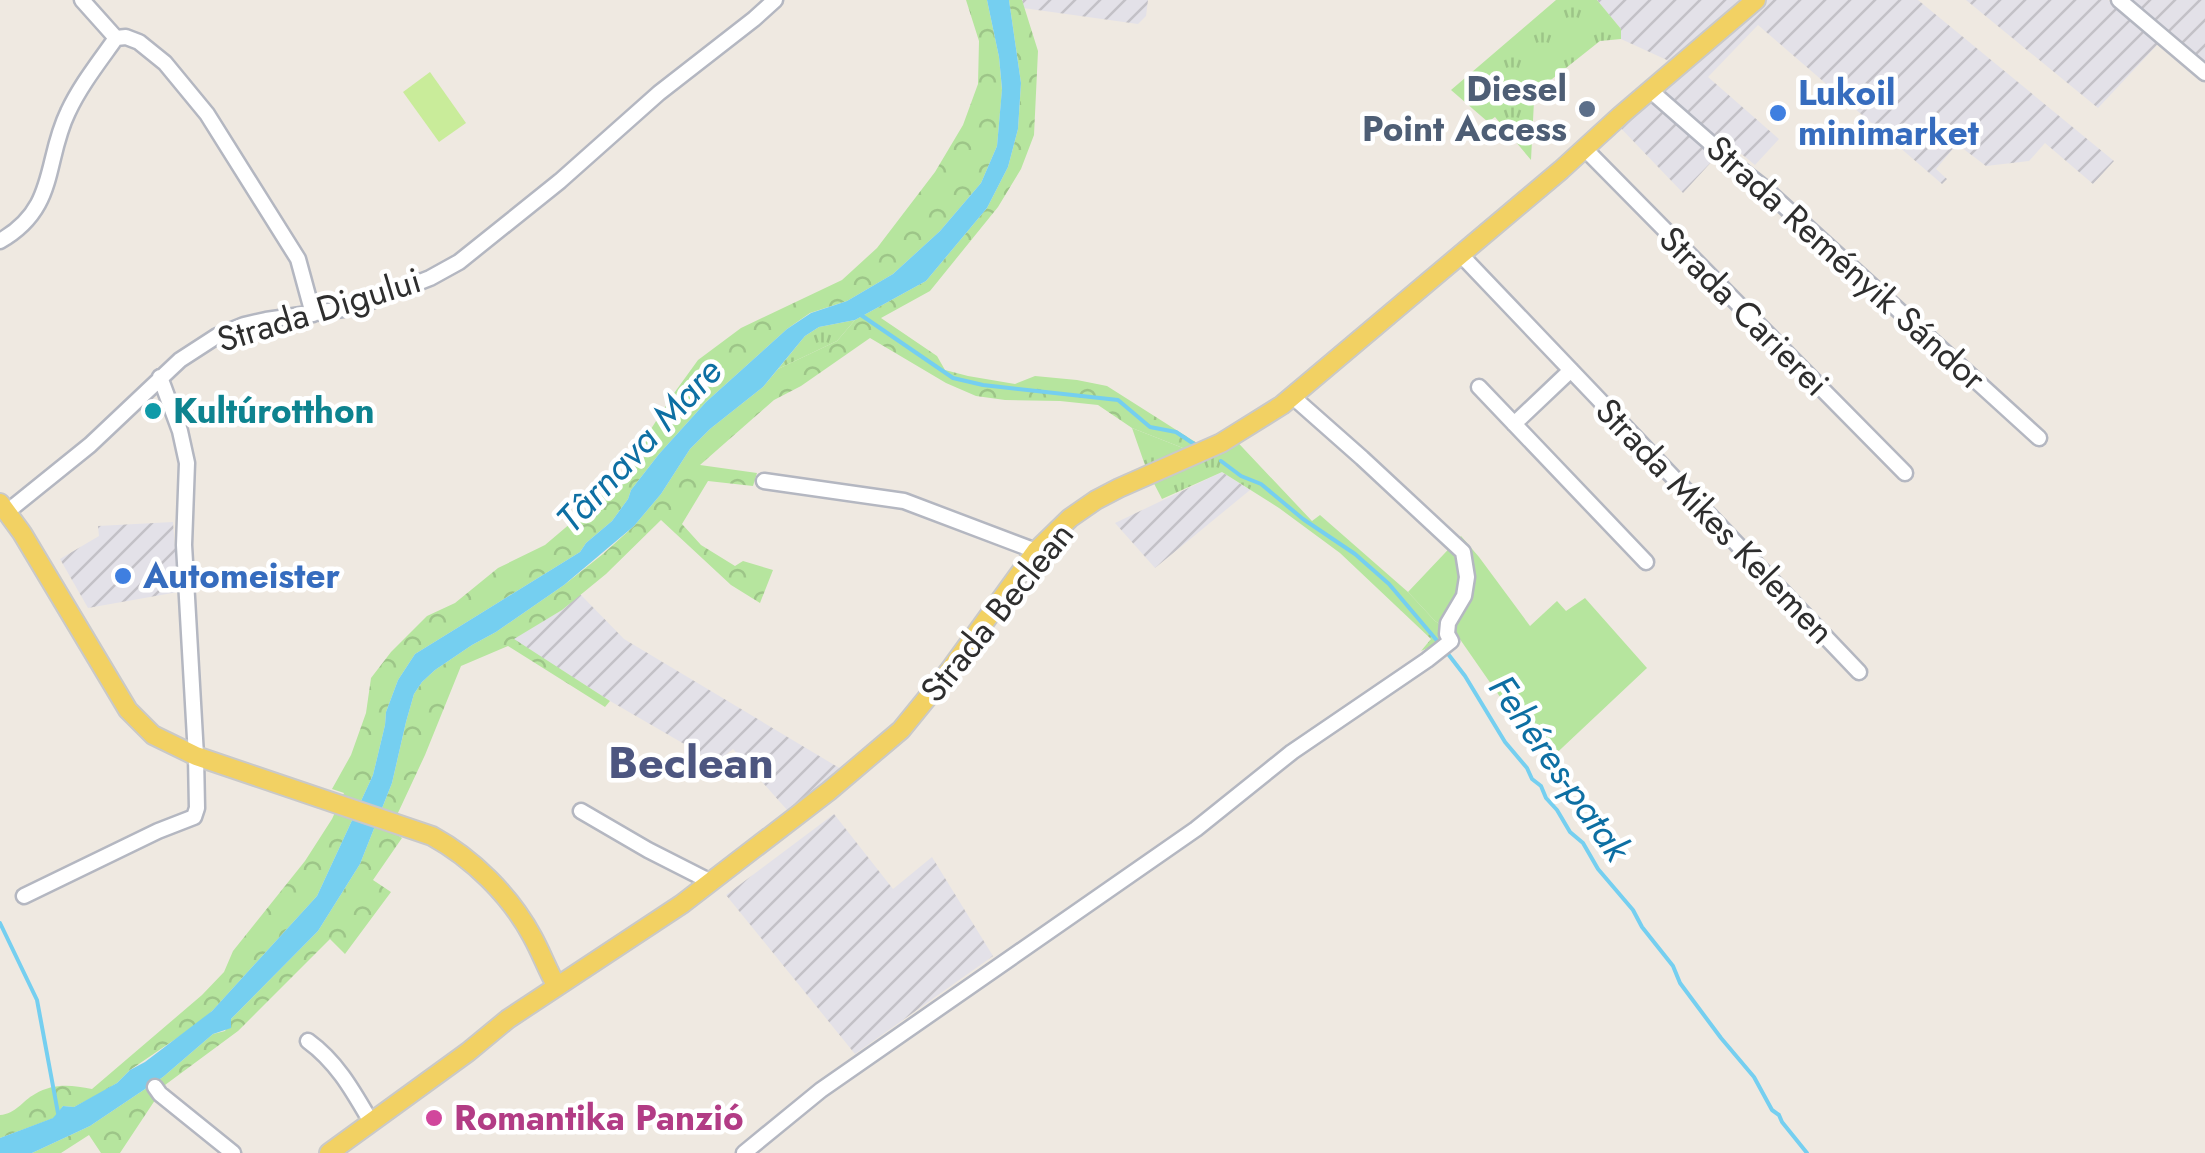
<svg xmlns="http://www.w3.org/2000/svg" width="2205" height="1153" font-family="Jost,sans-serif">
  <defs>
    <pattern id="industrial-furrows" width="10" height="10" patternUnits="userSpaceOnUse" patternTransform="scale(2.5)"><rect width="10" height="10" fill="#e3e1e8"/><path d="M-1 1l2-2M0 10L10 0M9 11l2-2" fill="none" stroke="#c3c1c7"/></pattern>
    <pattern id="grass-tufts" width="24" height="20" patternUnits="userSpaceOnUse" patternTransform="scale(2.5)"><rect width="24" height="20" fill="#b6e59e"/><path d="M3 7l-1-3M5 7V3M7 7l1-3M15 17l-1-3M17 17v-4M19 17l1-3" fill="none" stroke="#9dc588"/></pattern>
    <pattern id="forest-crowns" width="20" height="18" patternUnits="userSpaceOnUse" patternTransform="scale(2.5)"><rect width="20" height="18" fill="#b6e59e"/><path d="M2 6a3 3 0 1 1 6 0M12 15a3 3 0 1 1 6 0" fill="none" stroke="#9dc588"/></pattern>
  </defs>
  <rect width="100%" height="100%" fill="#efe9e1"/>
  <!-- industrial -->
  <path fill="url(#industrial-furrows)" d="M1022,0H1148L1146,16L1138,24L1023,8Z
    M1597,0H1918L2114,161L2093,184L2045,143L2029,161L1986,166L1957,144L1936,169L1947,179L1942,184L1758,25L1708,77L1779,139L1755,165L1733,147L1715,158L1683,193L1612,119L1670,70L1669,61L1621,39V29Z
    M1966,0H2108L2160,42L2098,108Z
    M2123,0H2205V68Z
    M1222,472L1250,490L1155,568L1115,523Z
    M173,522L178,592L88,608L60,559L99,536L98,526Z
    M580,594L624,639L841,769L788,811L733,749L712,766L698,752L610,701L513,639L562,610Z
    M834,814L893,889L932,857L993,956L855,1054L726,895Z"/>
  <!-- grass -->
  <path fill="url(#grass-tufts)" d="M1556,0H1597L1621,29V39L1600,41L1547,83L1534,101L1531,160L1495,117L1488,122L1451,90Z
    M855,320L837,341L778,369L805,336L819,327Z
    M1132,428L1188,450L1227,431L1312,521L1320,515L1408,592L1435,621L1457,635L1421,651L1431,639L1340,553L1279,508L1222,472L1162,499L1146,468Z"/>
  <!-- forest -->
  <path fill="url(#forest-crowns)" d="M966,0H987L999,57L1002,90L997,146L981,183L940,231L893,274L847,301L810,313L787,329L706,402L659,454L631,490L628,499L612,521L586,543L580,552L415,654L398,680L386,712L385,725L373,775L317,896L212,1011L196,1025L130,1070L117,1083L99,1094L74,1107L63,1106L54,1118L0,1138V1115C16,1114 22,1101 35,1094C54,1083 71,1085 92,1089L202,995L224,972L233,951L305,861L332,819L344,793L332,789L351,755L366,713L371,678L391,652L427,616L455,603L498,568L545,545L591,506L621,476L672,396L698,360L741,328L842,280L877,248L935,172L963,125L978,84L979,41Z
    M1009,0H1022L1038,51L1034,135L1021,169L998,207L930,291L881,318L937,356L945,370L968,376L1015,384L1035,376L1077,380L1107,386L1200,445L1188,450L1132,428L1098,405L1060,401L1005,400L976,396L946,383L870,338L801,386L774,400L700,465L757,473L753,486L708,481L682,524L701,545L735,566L743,561L773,570L760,603L731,585L661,520L606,574L562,610L514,639L610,701L605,707L508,646L461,666L425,755L390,830L402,838L373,880L391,892L345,954L330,939L238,1031L165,1085L120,1153H101L89,1135L61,1153H32L90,1126L163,1077L213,1034L225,1031L231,1019L318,931L360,864L392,783L406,722L414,694L422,682L435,670L472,645L496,632L564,585L603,554L634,526L661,494L690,449L710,429L763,387L778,369L837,341L855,320L926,281L987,208L1008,167L1018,129L1021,83Z"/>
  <!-- garden -->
  <path fill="#b6e59e" d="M1461,536L1479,557L1530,626L1557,601L1566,611L1585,598L1647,668L1546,763L1457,635L1435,621L1408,592Z"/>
  <!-- pitch -->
  <path fill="#c9ec9a" d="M430,72L466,123L439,142L403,92Z"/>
  <!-- water -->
  <path fill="#75cff0" d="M987,0H1009L1021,83L1018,129L1008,167L987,208L926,281L855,320L819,327L805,336L763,387L710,429L690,449L661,494L634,526L564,585L496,632L472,645L435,670L422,682L414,694L406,722L392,783L360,864L318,931L231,1019V1028L213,1034L163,1077L90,1126L32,1153H0V1138L53,1118L63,1106L74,1107L117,1083L130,1070L145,1062L212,1011L317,896L373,775L385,725L386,712L398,680L415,654L580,552L586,543L612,521L628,499L631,490L659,454L706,402L787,329L811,313L847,301L893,274L940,231L981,183L997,146L1002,89L999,57Z"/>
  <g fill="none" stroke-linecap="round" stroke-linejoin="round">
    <!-- stream -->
    <path stroke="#75cff0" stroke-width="4" d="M858,313L953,378L983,385L1118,400L1150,427L1176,432L1197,446
      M1221,461L1241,476L1261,484L1303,519L1355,554L1389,584L1439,643
      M1445,650L1465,676L1505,742L1527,768L1532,779L1541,786L1546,798L1557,810L1570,832L1583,843L1598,869L1633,910L1642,927L1673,966L1680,983L1721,1038L1754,1077L1772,1110L1779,1115L1782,1122L1807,1153
      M0,923L37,1000L58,1113"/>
    <!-- minor casing -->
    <g stroke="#b4b7c1" stroke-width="19">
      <path id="minor" d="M82,0L116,38
        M2119,0L2205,73
        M1651,91L1740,169L1763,187L2039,438
        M1585,149L1905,473
        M0,241C58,208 44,161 68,112C80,86 99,62 116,38L126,37L139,42L165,63L207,114L298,259L313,314
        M1461,255L1859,672
        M1479,387L1646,562
        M1514,424L1571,370
        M764,481L904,501L1036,551
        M7,512L90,445L180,360L217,336L244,325L266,320L343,309L369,302L430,278L459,262L560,181L659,93L754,19L775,0
        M581,811L648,850L711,882
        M24,896L158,831L194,817L197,808L196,756L184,545L187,463L180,431L160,377
        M308,1041C337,1062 353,1091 371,1122
        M155,1087L160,1094L233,1153
        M744,1153L821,1090L1196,829L1292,752L1427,660L1451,641L1447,634L1448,623L1464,596L1467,577L1463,552L1362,458L1293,397"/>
    </g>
    <!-- major casing -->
    <g stroke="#c9c9c9" stroke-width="22">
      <path id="major" d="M0,503L22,533L128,710L153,735L196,756L432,836C472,858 510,895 532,936C541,952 547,969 556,985
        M329,1153L468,1052L508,1019L682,904L829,791L901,730L949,671L1036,551L1070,518L1096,500L1119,488L1221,443L1282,405L1561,170L1620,116L1756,0"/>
    </g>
    <!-- minor -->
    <use href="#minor" stroke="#fff" stroke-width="14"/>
    <!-- major -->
    <use href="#major" stroke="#f2d163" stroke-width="18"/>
  </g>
  <!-- markers -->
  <circle fill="#5c6f8a" stroke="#fff" stroke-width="4" cx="1587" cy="109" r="10"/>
  <g fill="#3f7fe0" stroke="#fff" stroke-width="4">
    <circle cx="1778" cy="113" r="10"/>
    <circle cx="123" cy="576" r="10"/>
  </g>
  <circle fill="#0f9aa8" stroke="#fff" stroke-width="4" cx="153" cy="411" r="10"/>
  <circle fill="#d1479c" stroke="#fff" stroke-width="4" cx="434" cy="1118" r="10"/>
  <g text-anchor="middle" stroke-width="9" stroke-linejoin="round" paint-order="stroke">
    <!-- service labels -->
    <g font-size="35" font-weight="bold" fill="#4e5e75" stroke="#fff" text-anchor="end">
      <text x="1567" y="101">Diesel<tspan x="1567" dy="40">Point Access</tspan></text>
    </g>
    <!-- shop labels -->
    <g font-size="35" font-weight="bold" fill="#366cbe" stroke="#fff" text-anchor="start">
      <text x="1798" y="105">Lukoil<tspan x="1798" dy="40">minimarket</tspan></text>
      <text x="143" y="588">Automeister</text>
    </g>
    <!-- street labels -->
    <g font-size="35" fill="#2e2e2e" stroke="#fff">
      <text transform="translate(1846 263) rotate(42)" y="12">Strada Reményik Sándor</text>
      <text transform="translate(319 310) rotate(-17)" y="12">Strada Digului</text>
      <text transform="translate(1744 311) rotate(45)" y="12">Strada Carierei</text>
      <text transform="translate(1715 521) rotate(46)" y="12">Strada Mikes Kelemen</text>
      <text transform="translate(997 612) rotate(-51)" y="12">Strada Beclean</text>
    </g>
    <!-- culture labels -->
    <g font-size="35" font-weight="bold" fill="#0d838f" stroke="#fff" text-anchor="start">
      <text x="173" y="423">Kultúrotthon</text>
    </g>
    <!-- hotel labels -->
    <g font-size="35" font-weight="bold" fill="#b23c85" stroke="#fff" text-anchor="start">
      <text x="454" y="1130">Romantika Panzió</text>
    </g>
    <!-- water labels -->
    <g font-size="38" font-style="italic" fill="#0d6fa3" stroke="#fff">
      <text transform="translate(639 445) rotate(-47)" y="13">Târnava Mare</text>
      <text transform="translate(1560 768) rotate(55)" y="13">Fehéres-patak</text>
    </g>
    <!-- district labels -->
    <g font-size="45" font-weight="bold" fill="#4d5680" stroke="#fff">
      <text x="691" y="778">Beclean</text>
    </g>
  </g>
</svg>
